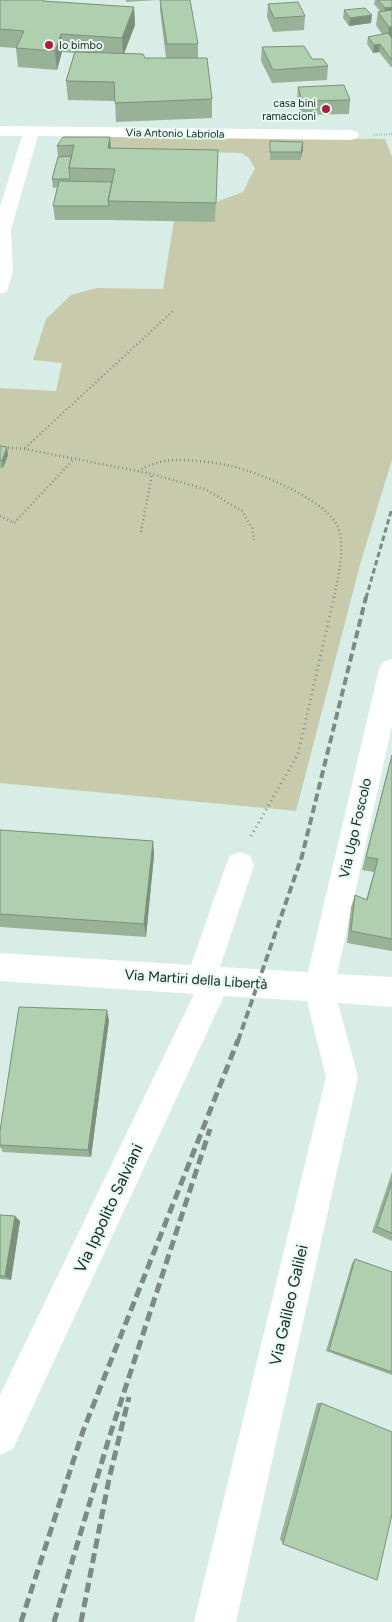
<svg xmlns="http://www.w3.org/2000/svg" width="392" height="1622" font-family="Figtree,sans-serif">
  <rect width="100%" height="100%" fill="#d7ede6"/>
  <!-- green -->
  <path fill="#c8cbab" d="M90,137L385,139L392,157V460L361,561L296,811L0,783V468H3L0,454V388L56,391L62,363L33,360L46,319L71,295L97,288L163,289L174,221L216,202L243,192L255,168L248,157L241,153L92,149Z"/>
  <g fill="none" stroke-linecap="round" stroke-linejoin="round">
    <!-- path-far2 -->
    <path stroke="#7f8f8a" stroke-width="2" stroke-dasharray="0.5 2" stroke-linecap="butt" d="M374,135L392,134"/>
    <!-- path-far1 -->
    <path stroke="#7f8f8a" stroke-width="2.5" stroke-dasharray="1 3" stroke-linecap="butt" d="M0,447L25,449L152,474L205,489L242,511L252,528L254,540
      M25,448L174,310
      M138,471C149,465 161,460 174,460C192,460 214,462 231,466C258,472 332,502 339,530C345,552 338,576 334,598
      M0,516L14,523L73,460
      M141,532L152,474"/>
    <!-- path -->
    <path stroke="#7f8f8a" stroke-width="3" stroke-dasharray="1 4" stroke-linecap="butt" d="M251,836L298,754L334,597"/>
    <!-- minor -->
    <path fill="#fff" fill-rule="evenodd" d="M0,126L351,130L357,132L359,135L357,138L351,140L38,136L11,229L13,271L7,292L0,294V207L22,136H0Z
      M392,659V726L337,974L392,977V1007L338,1003L358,1077L236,1622H194L326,1077L307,1001L224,996L13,1449L0,1455V1395L194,994L0,981V953L191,965L226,865L230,856L240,852L250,856L254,865L220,967L308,972L379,669L383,662Z"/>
    <!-- rail-far2 -->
    <path stroke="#7c8b86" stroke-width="3" stroke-dasharray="5.5 3" stroke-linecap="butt" d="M366,598L392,508"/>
    <!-- rail-far1 -->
    <path stroke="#7c8b86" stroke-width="4" stroke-dasharray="8 4" stroke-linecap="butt" d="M238,1041L302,856L366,597"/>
    <!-- rail -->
    <path stroke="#7c8b86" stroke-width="5" stroke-dasharray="10 5" stroke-linecap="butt" d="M21,1622L83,1431L238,1040
      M54,1622L109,1438L210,1129
      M81,1622L109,1479L129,1397"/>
  </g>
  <!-- wall -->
  <path fill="#97b296" d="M0,0H44V1L134,7L135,25L124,53L145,58H166L160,10V0H190L198,44V58L212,99V118L116,122L115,101L68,100L66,81L74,53L62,52L57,70L18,67L16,48L0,47Z
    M126,0H158L126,2Z
    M375,0H392V67H391L379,52L373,53L367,44L368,37L382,34L376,25L378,12L380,11L374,4Z
    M268,4L305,16L304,30L273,32L267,17Z
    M344,10L371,23L349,26L343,18Z
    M262,47L312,59L328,66L327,80L272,83L261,61Z
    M298,87L350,100L349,114L301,115L297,101Z
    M110,137L111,148L218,150L215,222L110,220H55L53,206L57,187L53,188L52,179L58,157L57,146Z
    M270,141L303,142V150L300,160H270Z
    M0,446L8,455L3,468H0Z
    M392,755V951L347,943L351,907L355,895L366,900L374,872L362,870L388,769Z
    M0,830L153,841L154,855L146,937L0,927Z
    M109,1020L91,1157L3,1152L0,1147V1145Z
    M392,1172V1241L372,1232Z
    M0,1215L20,1221L11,1280L0,1279Z
    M355,1259L392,1272V1375L326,1351L352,1263Z
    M317,1403H321L283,1544L280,1539Z"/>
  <!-- shaded-wall -->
  <path fill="#7b917a" d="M134,7L135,25L123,56L122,38Z
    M392,7V15L384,16L385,8Z
    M372,15L371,23L349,26L350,18Z
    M389,27H392V40L387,41Z
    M61,34L62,52L57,70L55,51Z
    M380,44L379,52L373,53L374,45Z
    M110,137L111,156L108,148Z
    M303,142V150L300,160L301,152Z
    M7,447L8,455L3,468L2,461Z
    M153,841L154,855L146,937L144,924Z
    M107,1010L109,1020L91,1157L88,1150Z
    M15,1216L20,1221L11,1280L5,1276Z"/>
  <!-- building -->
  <path fill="#b0cfaf" stroke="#7b917a" d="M0,0H43V1L134,7L122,38L61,34L55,51L16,48L24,31L0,29Z
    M160,0H190L198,44H167Z
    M378,0H392V7L385,8Z
    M298,2L305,16L274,18L268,4Z
    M365,8L372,15L350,18L344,10Z
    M392,10V27H389L378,12Z
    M388,33L392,38V60L380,44L374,45L368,37Z
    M304,46L312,59H323L328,66L273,70L262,47Z
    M75,52L143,54L145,58H207L212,99L115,103L114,82L66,81Z
    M344,85L350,100L302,101L298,87Z
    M63,137H110L108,148L218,150L216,203L108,201L115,169L69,168L74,145L57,146Z
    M270,141L303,142L301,152H270Z
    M71,156L69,168L70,179H52L58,157Z
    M59,181L112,182L108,201L109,206H53Z
    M0,446L7,447L2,461L0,460Z
    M392,755V939L351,931L355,895L367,900L378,859L366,857Z
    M0,830L153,841L144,924L0,914Z
    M19,1007L107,1010L88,1150L0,1145V1131Z
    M392,1182V1233L377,1227Z
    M0,1215L15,1216L5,1276H0Z
    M355,1259L392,1272V1372L329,1350Z
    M321,1403L392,1432V1514L377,1580L283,1544Z"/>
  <!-- markers -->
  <g fill="#b01c3c" stroke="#e4faf3" stroke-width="2">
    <circle cx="49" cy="45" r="5"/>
    <circle cx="326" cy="109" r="5"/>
  </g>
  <g text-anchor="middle" stroke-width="4" stroke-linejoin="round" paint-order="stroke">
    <!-- far-poi labels -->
    <g font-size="11" fill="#202825" stroke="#e4faf3" text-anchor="start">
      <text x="59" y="49">Io bimbo</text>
      <text x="316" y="107" text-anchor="end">casa bini<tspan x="316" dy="13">ramaccioni</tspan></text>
    </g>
    <!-- far-street labels -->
    <g font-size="11" fill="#202825" stroke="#e4faf3">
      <text transform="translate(175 133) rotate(1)" y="4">Via Antonio Labriola</text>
    </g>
    <!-- street labels -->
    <g font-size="14" fill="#202825" stroke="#e4faf3">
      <text transform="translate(355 828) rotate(-77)" y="5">Via Ugo Foscolo</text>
      <text transform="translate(196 979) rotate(4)" y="5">Via Martiri della Libertà</text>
    </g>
    <!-- near-street labels -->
    <g font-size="16" fill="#202825" stroke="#e4faf3">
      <text transform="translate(108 1208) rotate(-65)" y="6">Via Ippolito Salviani</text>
      <text transform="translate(288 1305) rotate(-77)" y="6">Via Galileo Galilei</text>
    </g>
  </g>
</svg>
